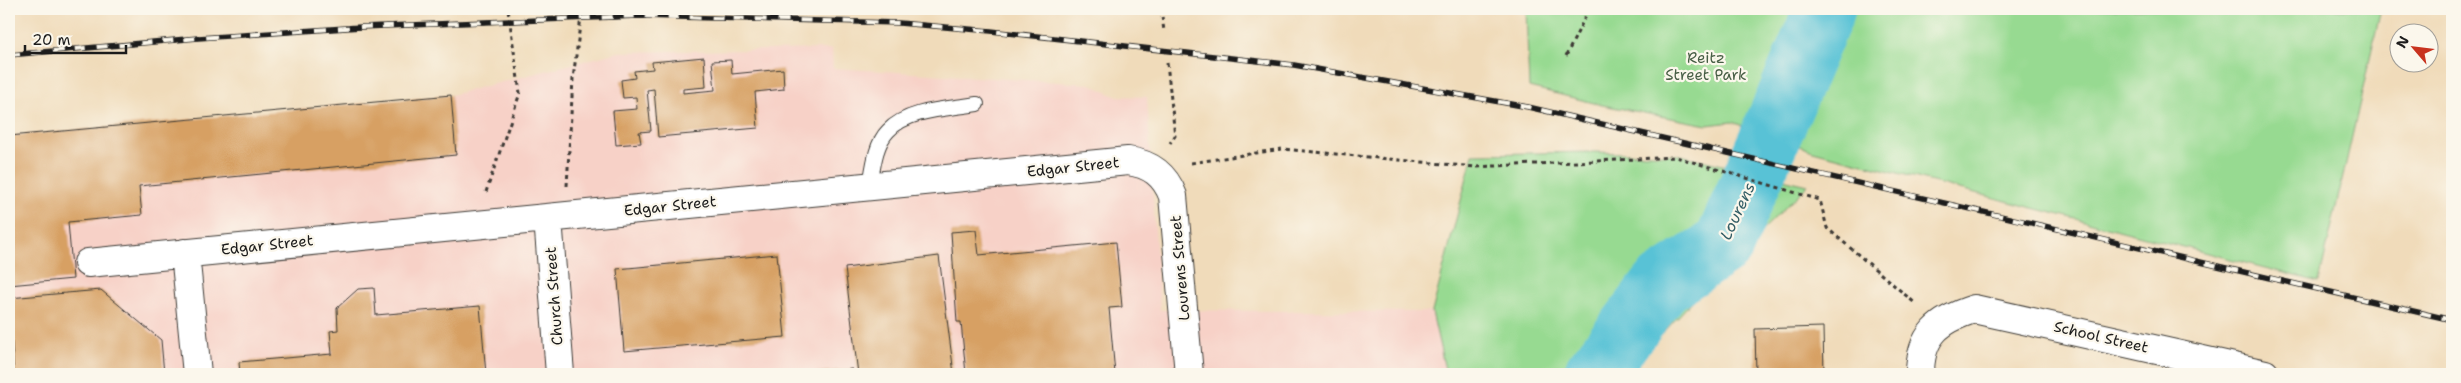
<svg xmlns="http://www.w3.org/2000/svg" width="2461" height="383" font-family="'Shantell Sans',sans-serif">
  <rect width="100%" height="100%" fill="#fbf7ec"/>
  <filter id="ink" filterUnits="userSpaceOnUse"><feTurbulence type="fractalNoise" baseFrequency=".02" numOctaves="2"/><feDisplacementMap in="SourceGraphic" scale="10" xChannelSelector="R" yChannelSelector="G"/><feConvolveMatrix kernelMatrix="1 2 1 2 8 2 1 2 1" color-interpolation-filters="sRGB"/></filter>
  <filter id="wash" filterUnits="userSpaceOnUse"><feTurbulence type="fractalNoise" baseFrequency=".0096" numOctaves="4" result="noise"/><feDisplacementMap in="SourceGraphic" scale="20" xChannelSelector="R" yChannelSelector="G"/><feGaussianBlur stdDeviation="1.12" result="paint"/><feColorMatrix in="noise" values="0 0 0 0 0 0 0 0 0 0 0 0 0 0 0 0 0 1.4 0 .05"/><feComposite in="paint" operator="in"/></filter>
  <g filter="url(#wash)">
    <rect width="100%" height="100%" fill="#f0dbba"/>
    <!-- built -->
    <path fill="#f7d1c7" d="M832,49L833,68L1090,84L1115,96L1147,97L1160,310L1432,312L1446,374H9V136L451,95L619,52Z"/>
    <!-- green -->
    <path fill="#97da91" stroke="#5a7b56" d="M1526,9H2381L2319,282L1813,151L1732,122L1707,125L1602,105L1529,87Z
      M1596,152L1680,155L1808,185L1705,287L1642,356L1630,374H1446L1432,312L1473,154Z"/>
    <g fill="none" stroke-linecap="round" stroke-linejoin="round">
      <!-- river -->
      <path stroke="#59c2d6" stroke-width="61" d="M1594,374L1662,285L1724,244L1825,9"/>
    </g>
    <g id="blocks">
      <!-- building -->
      <path fill="#d7a063" d="M704,57L706,87L683,89V93L715,90L712,61L731,60L732,74L783,69L784,89L755,92L758,128L658,137L654,89L647,90L651,131L639,132L641,143L616,145L613,111L637,109L636,97L623,98L621,80L635,78L634,71L653,69L652,62Z
        M451,95L456,155L139,186L142,215L68,222L73,279L9,285V136Z
        M976,230L979,255L1116,242L1122,307L1109,308L1115,374H966L961,322H957L951,232Z
        M777,254L785,337L624,351L617,269Z
        M939,256L954,374H858L845,268Z
        M374,288L376,315L480,306L486,374H240L239,362L332,354L330,331L338,330L337,308L358,289Z
        M101,290L161,340L164,374H14L9,298Z
        M1823,327L1824,374H1756L1755,329Z
        M852,369V374H811V373Z"/>
    </g>
  </g>
  <g filter="url(#ink)">
    <use href="#blocks" fill-opacity="0" stroke="#3c3934" stroke-width="1"/>
    <g fill="none" stroke-linecap="round" stroke-linejoin="round">
      <!-- lane casing -->
      <g stroke="#3c3934" stroke-width="16">
        <path id="lane" d="M870,186C873,169 875,144 888,131C908,109 949,109 977,104"/>
      </g>
      <!-- street casing -->
      <g stroke="#3c3934" stroke-width="30">
        <path id="street" d="M548,218L560,374
          M185,253L197,374
          M88,263L1128,161C1151,164 1165,175 1173,196L1189,374
          M1920,374C1920,335 1939,320 1974,309L2265,374"/>
      </g>
      <!-- path -->
      <path stroke="#3c3934" stroke-width="3" stroke-dasharray="4 4" stroke-linecap="butt" d="M1161,9L1164,31
        M1566,56L1589,9
        M1167,63L1175,136L1170,143
        M1191,163L1282,149L1475,167L1676,157L1820,200L1827,228L1916,304
        M567,186L573,79L582,9
        M486,192L520,93L508,9"/>
      <!-- lane -->
      <use href="#lane" stroke="#fff" stroke-width="14"/>
      <!-- street -->
      <use href="#street" stroke="#fff" stroke-width="28"/>
      <!-- rail casing -->
      <g stroke="#1c1c1c" stroke-width="5.5">
        <path id="rail" d="M9,55L198,38L361,27L639,16L899,23L991,31L1294,65L1528,107L2452,320"/>
      </g>
      <!-- rail -->
      <use href="#rail" stroke="#fbf7ec" stroke-width="4" stroke-dasharray="11" stroke-linecap="butt"/>
    </g>
  </g>
  <g text-anchor="middle" stroke-width="4.5" stroke-linejoin="round" paint-order="stroke">
    <!-- park labels -->
    <g font-size="15" fill="#475e45" stroke="#fbf7ec">
      <text x="1706" y="63">Reitz<tspan x="1706" dy="17">Street Park</tspan></text>
    </g>
    <!-- street labels -->
    <g font-size="15" fill="#1c1c1c" stroke="#fbf7ec">
      <text transform="translate(1073 167) rotate(-6)" y="5">Edgar Street</text>
      <text transform="translate(670 206) rotate(-6)" y="5">Edgar Street</text>
      <text transform="translate(267 245) rotate(-6)" y="5">Edgar Street</text>
      <text transform="translate(1180 268) rotate(-95)" y="5">Lourens Street</text>
      <text transform="translate(554 296) rotate(-94)" y="5">Church Street</text>
      <text transform="translate(2101 337) rotate(13)" y="5">School Street</text>
    </g>
    <!-- water labels -->
    <g font-size="16" font-style="italic" fill="#345e66" stroke="#fbf7ec">
      <text transform="translate(1737 211) rotate(-65)" y="6">Lourens</text>
    </g>
  </g>
  <!-- margin -->
  <rect width="2461" height="383" fill="none" stroke="#fbf7ec" stroke-width="30"/>
  <!-- north arrow -->
  <g transform="translate(2414 48) rotate(298)"><circle r="24" fill="#fbf7ec" stroke="#a29f99"/>
  <path d="M0-4L9 19L0 12L-9 19Z" fill="#c8321e"/>
  <text y="-8" font-size="14" font-weight="bold" text-anchor="middle" fill="#1c1c1c">N</text>
  </g>
  <!-- scale -->
  <path d="M25 45v8h101v-8" fill="none" stroke="#1c1c1c" stroke-width="2.5"/>
  <text x="32" y="45" font-size="15" fill="#1c1c1c" stroke="#fbf7ec" stroke-width="4" paint-order="stroke">20 m</text>
</svg>
